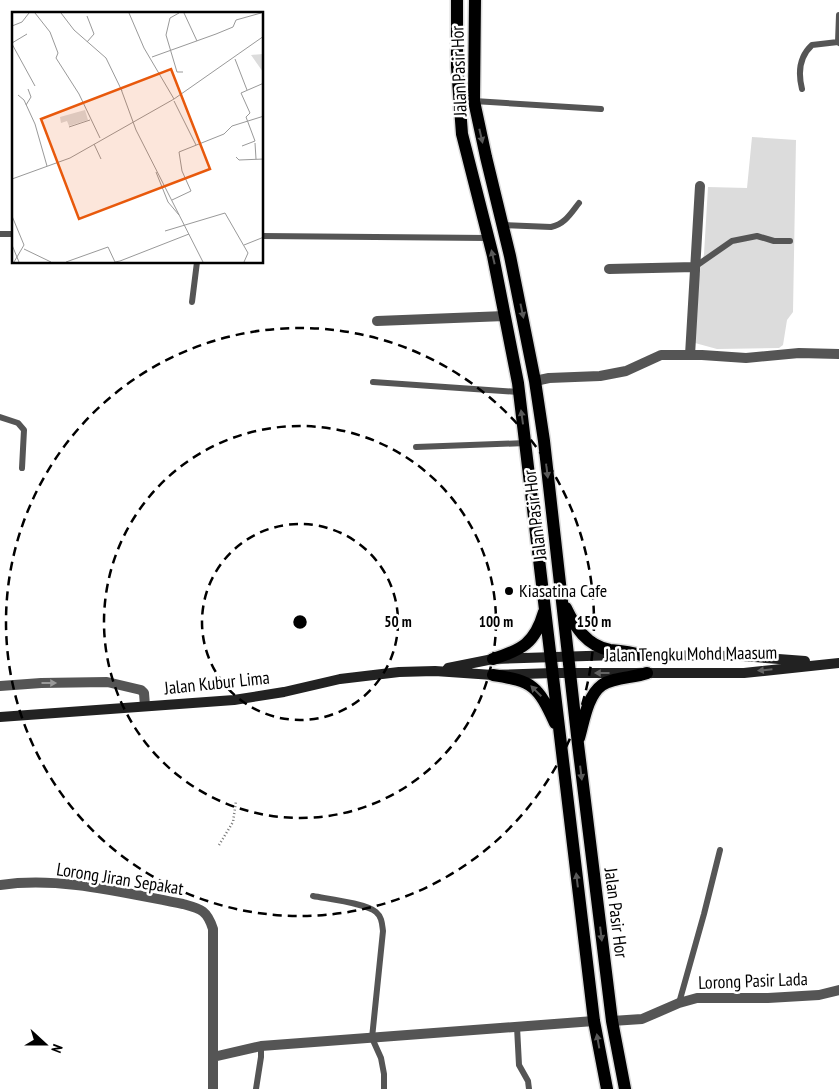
<svg xmlns="http://www.w3.org/2000/svg" width="839" height="1089" font-family="'PT Sans Narrow',sans-serif">
  <rect width="100%" height="100%" fill="#fff"/>
  <!-- green -->
  <path fill="#dcdcdc" d="M752,137L796,140L793,312L787,320L783,345L779,348L717,349L695,343L696,288L704,254L708,187L747,188Z"/>
  <g fill="none" stroke-linecap="round" stroke-linejoin="round">
    <!-- primary casing -->
    <g stroke="#dbdbdb" stroke-width="15">
      <path id="primary" d="M457,0V67L462,134L493,256L518,383L594,1021L607,1089
        M475,0L474,101L486,157L510,256L535,381L544,441L578,744L612,1021L625,1089
        M566,608C575,627 587,646 610,650C621,651 631,652 641,655
        M493,659C522,650 535,643 544,612
        M493,675C533,681 538,686 555,723
        M579,738C584,721 587,696 602,685C614,677 633,678 647,673"/>
    </g>
    <!-- path -->
    <path stroke="#777" stroke-width="2.5" stroke-dasharray="1 2.5" stroke-linecap="butt" d="M219,845L233,822L236,801"/>
    <!-- lane -->
    <path stroke="#555" stroke-width="6" d="M839,15L838,42L839,43
      M802,89C798,73 799,57 812,45L838,42
      M474,101L601,109
      M503,225L551,227C565,224 571,213 579,203
      M0,234H14
      M262,236L488,238
      M696,266L732,241L757,236L774,241H790
      M192,302L197,262
      M373,382L519,392
      M0,417L18,423L24,430L22,468
      M416,447L526,443
      M313,896C328,899 365,903 376,912C382,917 382,924 383,931L372,1038L381,1058L384,1074V1089
      M679,1003L704,914L720,850
      M517,1027L519,1065L528,1081L529,1089
      M256,1089L261,1057V1046"/>
    <!-- street -->
    <path stroke="#555" stroke-width="10" d="M609,269L695,267
      M377,321L505,316
      M690,355L700,186
      M535,381L549,378L600,376L626,371L661,355H702L746,358L799,353L839,354
      M0,686L41,683L107,682L141,690L144,693L145,706
      M0,885C60,876 124,893 183,904C201,909 207,910 213,929V1089
      M612,1021L642,1019L679,1003L697,998H768L819,995L839,990
      M213,1057L261,1046L594,1021"/>
    <!-- secondary -->
    <path stroke="#222" stroke-width="10" d="M635,655L741,656L805,661
      M448,668L493,659L618,655
      M0,717L234,700L284,692L340,679L399,672L435,671L493,675L553,673H744L839,663"/>
    <!-- primary -->
    <use href="#primary" stroke="#000" stroke-width="12"/>
  </g>
  <!-- one-way arrows -->
  <defs><path id="oneway-solid" d="M-6-.8H1V-3.2L6.5 0L1 3.2V.8H-6Z" transform="scale(1.25)"/></defs>
  <g fill="#595959">
    <use href="#oneway-solid" transform="translate(481 136) rotate(77)"/>
    <use href="#oneway-solid" transform="translate(493 257) rotate(-103)"/>
    <use href="#oneway-solid" transform="translate(522 311) rotate(78)"/>
    <use href="#oneway-solid" transform="translate(522 417) rotate(-98)"/>
    <use href="#oneway-solid" transform="translate(547 471) rotate(83)"/>
    <use href="#oneway-solid" transform="translate(536 691) rotate(-135)"/>
    <use href="#oneway-solid" transform="translate(581 773) rotate(83)"/>
    <use href="#oneway-solid" transform="translate(577 880) rotate(-97)"/>
    <use href="#oneway-solid" transform="translate(601 934) rotate(83)"/>
    <use href="#oneway-solid" transform="translate(598 1041) rotate(-100)"/>
  </g>
  <g fill="#646464">
    <use href="#oneway-solid" transform="translate(765 670) rotate(174)"/>
    <use href="#oneway-solid" transform="translate(602 673) rotate(-180)"/>
  </g>
  <use fill="#999" href="#oneway-solid" transform="translate(49 683)"/>
  <!-- distance rings -->
  <g fill="none" stroke="#000" stroke-width="2.5" stroke-dasharray="9 6">
    <circle cx="300" cy="622" r="98"/>
    <circle cx="300" cy="622" r="196"/>
    <circle cx="300" cy="622" r="294"/>
  </g>
  <!-- markers -->
  <circle fill="#000" stroke="#fff" stroke-width="2" cx="509" cy="591" r="5"/>
  <g text-anchor="middle" stroke-width="5" stroke-linejoin="round" paint-order="stroke">
    <!-- street labels -->
    <g font-size="18" fill="#000" stroke="#fff">
      <text transform="translate(459 71) rotate(-92)" y="6">Jalan Pasir Hor</text>
      <text transform="translate(535 515) rotate(-97)" y="6">Jalan Pasir Hor</text>
      <text transform="translate(691 654) rotate(-1)" y="6">Jalan Tengku Mohd Maasum</text>
      <text transform="translate(217 683) rotate(-6)" y="6">Jalan Kubur Lima</text>
      <text transform="translate(120 879) rotate(9)" y="6">Lorong Jiran Sepakat</text>
      <text transform="translate(616 913) rotate(83)" y="6">Jalan Pasir Hor</text>
      <text transform="translate(753 981) rotate(-2)" y="6">Lorong Pasir Lada</text>
    </g>
    <!-- poi labels -->
    <g font-size="18" fill="#000" stroke="#fff" text-anchor="start">
      <text x="519" y="597">Kiasatina Cafe</text>
    </g>
  </g>
  <!-- overview -->
  <g transform="translate(12 12)">
    <rect width="251" height="251" fill="#fff"/>
    <path d="M251,42L252,60H251L239,43ZM73,98L76,108L57,114L55,109L49,111L48,105Z" fill="#dcdcdc"/>
    <path fill="none" stroke="#999" stroke-width="1" d="M23,1L38,20L46,41L44,46L67,82L88,126M49,1L62,18L94,46L110,79M117,1L132,36L162,87M167,1L158,6L154,23L165,60H171M172,1L185,29M0,14L10,10L17,1M75,30L82,22L75,4M0,31L15,22M0,32L23,74M140,45L204,22L221,15L224,8L249,1M223,47L235,78M109,77L124,118L191,250M6,83L12,88L23,112L35,154M162,89L184,133M14,93L19,85L16,77M57,115L78,108M243,131L244,147M82,132L89,147M230,134L243,129L234,105L238,101L229,81L252,71M224,145L227,148L252,147M144,160L156,190L167,203M0,167L58,146L162,87L252,24M160,188L179,179L170,159L167,140L212,122L220,114L252,104M0,204L12,233L2,250M153,219L213,201L236,241L232,250M0,233L7,250M232,233L252,225M12,237L39,250M54,250L96,235L103,250L108,249L177,222"/>
    <path fill="#e8590c" fill-opacity="0.15" stroke="#e8590c" stroke-width="2.5" d="M159,57L198,157L67,207L29,107Z"/>
    <rect width="251" height="251" fill="none" stroke="#000" stroke-width="2.5"/>
  </g>
  <circle cx="300" cy="622" r="8" fill="#000" stroke="#fff" stroke-width="2.5"/>
  <g font-size="15" text-anchor="middle" font-weight="bold" fill="#000" stroke="#fff" stroke-width="5" stroke-linejoin="round" paint-order="stroke">
    <text x="398" y="627">50 m</text>
    <text x="496" y="627">100 m</text>
    <text x="594" y="627">150 m</text>
  </g>
  <!-- north arrow -->
  <g transform="translate(45 1044) rotate(111)" stroke="#ffffff" stroke-width="4" paint-order="stroke">
  <path d="M0-4L9 19L0 12L-9 19Z" fill="#000000"/>
  <text y="-8" font-size="14" font-weight="bold" text-anchor="middle" fill="#000000">N</text>
  </g>
</svg>
